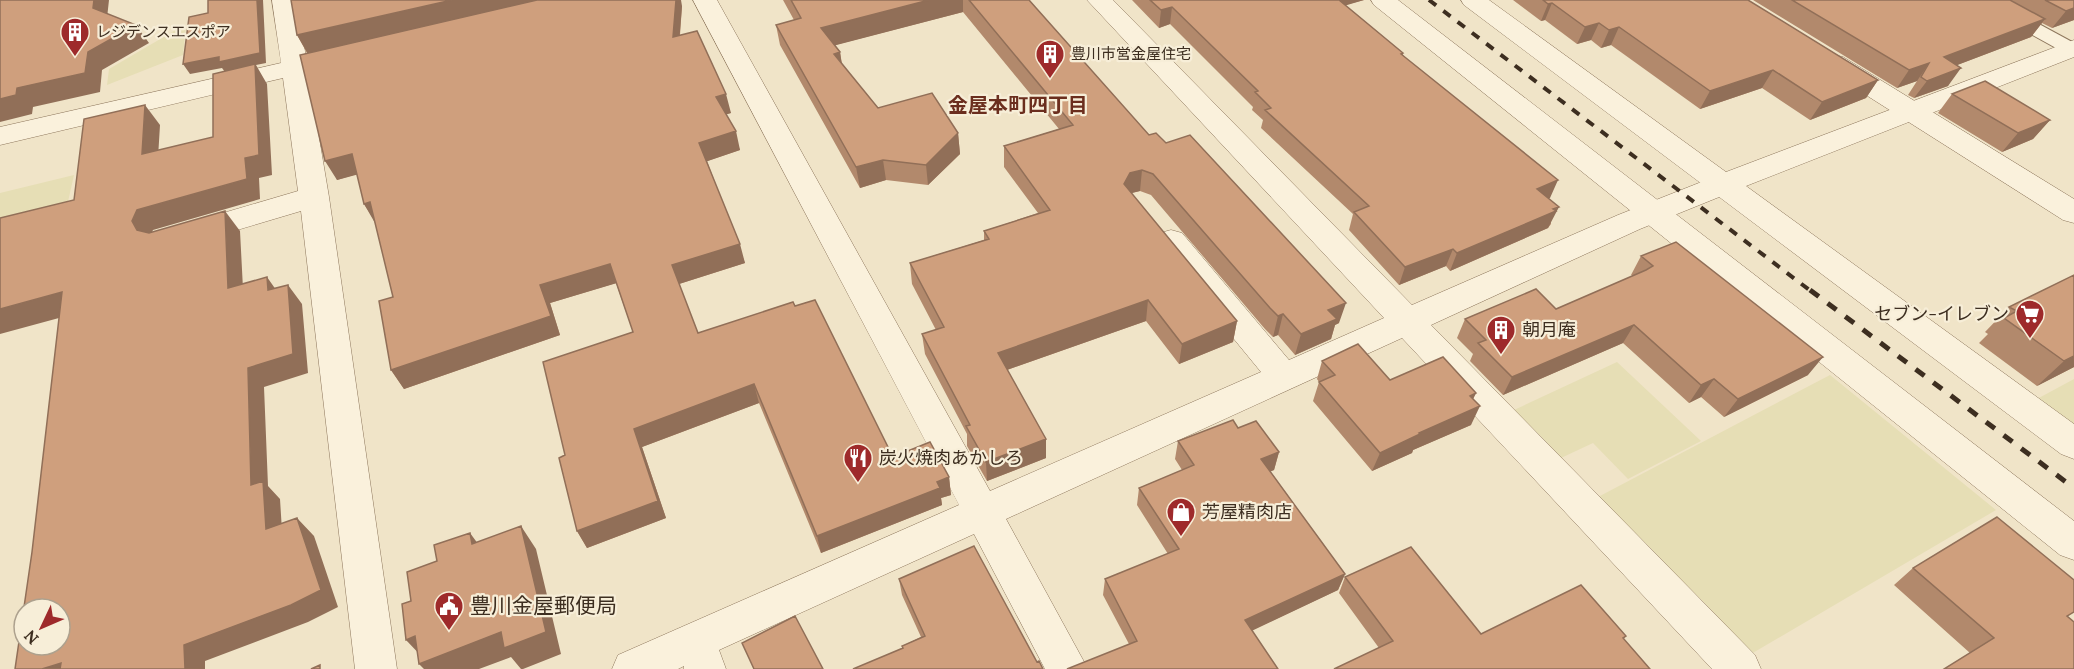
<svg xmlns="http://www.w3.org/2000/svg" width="2074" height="669" font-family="Lora,'Noto Sans JP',serif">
  <rect width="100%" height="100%" fill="#f0e4c8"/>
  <!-- farmland -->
  <path fill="#e6deb5" d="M186,26L183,55L107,85L109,69L179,28Z
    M74,175L67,206L0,222V193Z
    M1617,362L1701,441L1628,479L1593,443L1561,458L1514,410Z
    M1830,375L1996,510L1751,654L1598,497Z
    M2074,379V426L2037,399Z"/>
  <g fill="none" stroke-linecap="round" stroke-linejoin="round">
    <!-- service casing -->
    <g stroke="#8d765c" stroke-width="2">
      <path id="service" d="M1975,0H1995L2074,43V54L2065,53L1977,4Z"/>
    </g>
    <!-- minor casing -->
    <g stroke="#8d765c" stroke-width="1">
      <path id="minor" d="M272,0H296L306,57L315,55L324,57L328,63L324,69L308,72L329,197L397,669H355L301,211L190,244L179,240L175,233L179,226L298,191L283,78L0,145V127L281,63Z
        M693,0H717L990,491L1261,372L1160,249L1156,241L1160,233L1171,230L1182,233L1289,360L1384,318L1087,0H1113L1412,305L1618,215L1714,177L1724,174L1734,177L1739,184L1734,191L1640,229L1431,325L1755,655L1761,669H1712L1402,338L1006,519L1088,669H1045L974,534L719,650L726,669H684V666L678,669H612L618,655L959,505Z
        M1834,55L1843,57L2074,199V223L2063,220L1825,69L1821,63L1825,57Z"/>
    </g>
    <!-- tertiary casing -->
    <g stroke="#8d765c" stroke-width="1">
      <path id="tertiary" d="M1371,0H1398L2074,521V560L2060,555L1374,5Z
        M1461,0H1489L1726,172L2074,40V57L1746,186L2074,424V459L2061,454L1464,5Z"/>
    </g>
    <!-- service -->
    <use href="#service" fill="#faf1dc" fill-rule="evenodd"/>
    <!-- minor -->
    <use href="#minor" fill="#faf1dc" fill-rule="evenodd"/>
    <!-- tertiary -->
    <use href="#tertiary" fill="#faf1dc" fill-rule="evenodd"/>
    <!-- rail-far1 -->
    <path stroke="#3d2e20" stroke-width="4" stroke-dasharray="9 9" stroke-linecap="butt" d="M1429,0L1812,292"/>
    <!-- rail -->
    <path stroke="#3d2e20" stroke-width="5" stroke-dasharray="11 11" stroke-linecap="butt" d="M1810,290L2074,488"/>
  </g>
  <!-- wall -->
  <path fill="#b2896c" d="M783,0H1029L1149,135L1339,323L1335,325L1331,339L1295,355L1278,335L1273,337L1265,329L1151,195L1140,191L1131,193L1237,321L1233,342L1179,364L1146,321L1007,370L1046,458L987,481L967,446V434L925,354L922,334L936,330L912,284L910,263L984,240V231L1038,213L1004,167V146L1059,129L963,12L835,45L840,52L842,64L878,108L958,133L960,154L928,185L886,180L860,188L780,45L776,25L794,20Z
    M1132,0H1364L1345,5L1403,53V55L1550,198H1549L1551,224L1548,228L1450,271L1446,266L1399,285L1349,230L1353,214L1261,128L1263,120L1252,110L1253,107L1170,24L1159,28Z
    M1513,0H1748L1878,80L1866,98L1810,120L1762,88L1700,109L1611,45L1601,48L1591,40L1577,44L1545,20L1541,21Z
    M1753,0H2074V20L2052,28L2042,23L2031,37L1957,65L1948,86L1914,98L1908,95L1917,81L1897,88Z
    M682,6L680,35L731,113L726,114L740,150L707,161L745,263L679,284L698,333L893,457L949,477L951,495L941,498L942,505L821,553L759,403L642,447L666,518L587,548L577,531L565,455L633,332L616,283L550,303L560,335L404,389L391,370L393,297L375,221L364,204L357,174L337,180L307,53L297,35Z
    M1952,94L2050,120L2033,139L2002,152L1938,113Z
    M1641,256L1808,375L1724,417L1701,397L1689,403L1623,343L1503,395L1470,361L1473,354L1457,338L1465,319L1556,309L1633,276L1631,275Z
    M2074,275V367L2037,386L1979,343L1988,334L1985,332L2009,307Z
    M1322,361L1390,380L1476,393L1473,399L1471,425L1413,450L1412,453L1372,471L1313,401L1319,382L1317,379Z
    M1238,428L1279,452L1274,470L1270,471L1345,574L1338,590L1252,630L1129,644L1103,595L1105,579L1168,554L1137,505L1139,488L1182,470L1175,459L1178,441Z
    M1913,568L2067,617L1970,653L1894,585Z
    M1345,577L1481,634L1626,636L1624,639L1379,648L1339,593Z
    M899,579L1037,662L1043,669L903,649L902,646L921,637L902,595Z"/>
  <!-- shaded-wall -->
  <path fill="#916f58" d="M94,0H109L106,27L93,8Z
    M257,0H263L266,63L256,65L267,84L272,175L259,178L260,199L153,230L148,241L137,230L132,221L137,210L247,179L225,72L222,68L190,74L183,64Z
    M452,0H541L308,54L297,35Z
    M676,0H681L682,6L678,56L673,37Z
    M929,0H963V12L825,48L821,28Z
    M1329,0H1364L1327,11Z
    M1552,3L1545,20L1541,21L1548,4Z
    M1172,7L1170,24L1159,28L1161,10Z
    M2074,8V20L2052,28L2066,11Z
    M2045,19L2031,37L1931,75L1944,57Z
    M1599,23L1591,40L1577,44L1585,27Z
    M136,25L149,43L102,70L100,92L33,107L32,114L0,122V99L17,88L88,52Z
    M1619,27L1611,45L1601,48L1609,30Z
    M840,52L843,73L834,54Z
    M1929,63L1917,81L1897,88L1909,70Z
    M1961,68L1948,86L1914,98L1927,81Z
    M1773,70L1762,88L1700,109L1710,91Z
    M1878,80L1866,98L1810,120L1822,102Z
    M726,94L731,113L721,116L716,97Z
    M145,105L160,125L157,174L142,154Z
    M2050,120L2033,139L2002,152L2018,133Z
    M736,131L740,150L705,162L699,143Z
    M958,133L960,154L928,185L926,165Z
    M352,154L363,173L337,180L325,161Z
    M883,160L886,180L860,188L856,167Z
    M1142,170L1140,191L1128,194L1124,184L1130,173Z
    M1558,180L1550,198L1529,207L1537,189Z
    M370,202L375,223L364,204Z
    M1559,207L1548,228L1450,271L1457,253Z
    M225,211L240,231L244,308L228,288Z
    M740,244L745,263L679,284L672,265Z
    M1453,249L1446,266L1399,285L1405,267Z
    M610,264L617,283L550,303L560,335L404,389L391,370L540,285Z
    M267,277L281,297L268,290Z
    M288,285L302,304L308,373L264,387L268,486L280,499L283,547L266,529L251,485L248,368Z
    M62,292L81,312L0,334V309Z
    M1148,300L1146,321L998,373V353Z
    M1346,303L1339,323L1335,325L1331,339L1295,355L1301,334L1328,310Z
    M1283,314L1278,335L1273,337L1278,316Z
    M1237,321L1233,342L1179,364L1182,344Z
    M1634,325L1623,343L1503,395L1512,377Z
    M2074,356V367L2037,386L2064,361Z
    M1823,357L1808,375L1724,417L1738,399Z
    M1714,379L1701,397L1689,403L1701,385Z
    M754,384L759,403L642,447L666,518L587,548L577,531L634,429Z
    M1476,393L1467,411L1470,396Z
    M1480,406L1471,425L1413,450L1412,453L1372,471L1380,453L1419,433Z
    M1046,439V458L987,481L986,462Z
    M1279,452L1274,470L1257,477L1261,459Z
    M949,477L951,495L941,498L942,505L821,553L817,536L937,482Z
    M297,518L314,536L338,607L308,622L205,661V669H185L184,645Z
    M521,526L536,549L561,654L523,669H521L511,657L479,669H424L419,664L426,661L406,640L415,636Z
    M470,533L487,556L472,544Z
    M1345,574L1338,590L1241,636L1245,620Z
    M61,663L70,669H42Z"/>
  <!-- building -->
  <path fill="#cf9f7d" stroke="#916f58" stroke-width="1.5" fill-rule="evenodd" d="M0,0H94L93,8L136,25L88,52L85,73L17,88L16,95L0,99Z
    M208,0H257L260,53L219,62V57L183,64L189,17L208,13Z
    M291,0H452L297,35Z
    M537,0H676L673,37L697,31L726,94L716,97L736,131L699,143L740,244L672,265L698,333L793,302L795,306L815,300L893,457L930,442L949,477L937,482L940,488L817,536L754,384L634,429L658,501L577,531L559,458L565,455L543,362L633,332L610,264L540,285L551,316L391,370L379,301L393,297L370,202L364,204L352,154L325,161L300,55Z
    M791,0H929L821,28L840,52L834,54L878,108L932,93L958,133L926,165L883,160L856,167L776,25L801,18Z
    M969,0H1029L1149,135L1156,133L1166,143L1190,135L1346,303L1328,310L1337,319L1301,334L1283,314L1278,316L1270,308L1153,174L1142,170L1130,173L1124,184L1237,321L1182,344L1148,300L998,353L1046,439L986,462L966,426L970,425L922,334L944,327L910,263L989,239L984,231L1050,210L1004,146L1073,125Z
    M1150,0H1339L1403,53L1401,54L1558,180L1537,189L1559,207L1553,209L1556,211L1457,253L1453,249L1405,267L1354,212L1369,206L1265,110L1271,108L1255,92L1258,91L1172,7L1161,10Z
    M1543,0H1748L1878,80L1822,102L1773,70L1710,91L1619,27L1609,30L1599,23L1585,27L1552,3L1548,4Z
    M1792,0H2010L2045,19L1944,57L1961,68L1927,81L1921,77L1929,63L1909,70Z
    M2045,0H2074V8L2066,11Z
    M255,64L259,155L245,158L247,179L137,210L132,221L137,230L149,233L225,211L228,288L267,277L268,290L288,285L293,354L248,368L251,485L263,481L266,529L297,518L321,590L291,605L184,645L185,669H60L61,663L42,669H15L32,552L62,292L0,309V218L74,200L84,119L145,105L142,154L213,137V74ZM24,609H60V645H24Z
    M1985,81L2050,120L2018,133L1952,94Z
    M1676,242L1823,357L1738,399L1714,379L1701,385L1634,325L1512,377L1478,343L1486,340L1465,319L1536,289L1556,309L1646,270L1653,266L1641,256Z
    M2074,275V356L2064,361L2004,318L2017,311L2009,307Z
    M1358,344L1390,380L1443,357L1476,393L1470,396L1480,406L1419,433L1420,434L1380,453L1319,382L1335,375L1322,361Z
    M1233,420L1238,428L1256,421L1279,452L1261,459L1345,574L1245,620L1278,669H1067L1137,641L1105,579L1179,549L1139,488L1194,465L1178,441Z
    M1997,517L2074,580V612L2067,616L2074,622V669H1944L1994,638L1913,568Z
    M521,526L546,632L504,648L501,632L419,664L415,636L406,640L402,604L411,601L407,572L437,561L434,545L470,533L472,544Z
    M974,546L1037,662L1039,661L1043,669H853L903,648L902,646L925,636L899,579Z
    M1411,547L1481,634L1581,585L1626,636L1623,638L1650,669H1334L1393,641L1345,577Z
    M795,616L823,669H754L742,643Z
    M320,665V669H311Z"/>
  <!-- icons -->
  <defs>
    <g id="building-pin" transform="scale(1.5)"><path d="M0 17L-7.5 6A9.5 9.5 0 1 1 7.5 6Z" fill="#9e2a2b" stroke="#f7eed8"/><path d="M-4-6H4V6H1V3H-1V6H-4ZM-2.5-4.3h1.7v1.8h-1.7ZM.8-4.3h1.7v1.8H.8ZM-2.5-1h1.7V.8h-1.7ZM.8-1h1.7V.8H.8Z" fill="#fff"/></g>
    <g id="supermarket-pin" transform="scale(1.5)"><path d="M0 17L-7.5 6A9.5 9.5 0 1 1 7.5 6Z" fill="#9e2a2b" stroke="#f7eed8"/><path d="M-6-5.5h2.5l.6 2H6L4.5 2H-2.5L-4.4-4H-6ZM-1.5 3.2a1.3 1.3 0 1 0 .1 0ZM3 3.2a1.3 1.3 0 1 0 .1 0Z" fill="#fff"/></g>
    <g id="restaurant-pin" transform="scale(1.5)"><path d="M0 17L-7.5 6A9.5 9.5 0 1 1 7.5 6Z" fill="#9e2a2b" stroke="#f7eed8"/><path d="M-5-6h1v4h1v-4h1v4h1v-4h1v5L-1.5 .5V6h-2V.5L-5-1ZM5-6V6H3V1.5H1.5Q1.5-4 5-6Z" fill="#fff"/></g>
    <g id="shop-pin" transform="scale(1.5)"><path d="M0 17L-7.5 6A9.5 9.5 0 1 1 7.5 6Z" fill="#9e2a2b" stroke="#f7eed8"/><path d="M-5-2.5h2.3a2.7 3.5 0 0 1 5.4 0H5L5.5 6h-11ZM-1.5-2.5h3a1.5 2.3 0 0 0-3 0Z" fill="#fff"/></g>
    <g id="civic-pin" transform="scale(1.5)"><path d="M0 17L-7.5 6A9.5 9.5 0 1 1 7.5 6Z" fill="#9e2a2b" stroke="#f7eed8"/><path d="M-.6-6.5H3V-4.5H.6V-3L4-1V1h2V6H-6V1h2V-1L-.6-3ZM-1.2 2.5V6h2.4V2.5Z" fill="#fff"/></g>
  </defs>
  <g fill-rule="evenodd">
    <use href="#building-pin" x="75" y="32"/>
    <use href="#building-pin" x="1050" y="54"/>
    <use href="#supermarket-pin" x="2030" y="314"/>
    <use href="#building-pin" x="1501" y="330"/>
    <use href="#restaurant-pin" x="858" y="458"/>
    <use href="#shop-pin" x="1181" y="512"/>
    <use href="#civic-pin" x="449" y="606"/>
  </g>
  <g text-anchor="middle" stroke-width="4.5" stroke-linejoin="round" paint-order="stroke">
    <!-- far-poi labels -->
    <g font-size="15" fill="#3d2e20" stroke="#f7eed8" text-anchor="start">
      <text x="96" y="37">レジデンスエスポア</text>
      <text x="1071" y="59">豊川市営金屋住宅</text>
    </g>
    <!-- poi labels -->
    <g font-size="18" fill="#3d2e20" stroke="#f7eed8" text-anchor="start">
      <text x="2009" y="320" text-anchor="end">セブン-イレブン</text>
      <text x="1522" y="336">朝月庵</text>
      <text x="879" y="464">炭火焼肉あかしろ</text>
      <text x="1202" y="518">芳屋精肉店</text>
    </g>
    <!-- neighbourhood labels -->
    <g font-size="20" font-weight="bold" fill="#6b2e1e" stroke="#f7eed8">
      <text x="1018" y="112">金屋本町四丁目</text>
    </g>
    <!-- near-poi labels -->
    <g font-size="21" fill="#3d2e20" stroke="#f7eed8" text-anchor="start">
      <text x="470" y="613">豊川金屋郵便局</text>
    </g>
  </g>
  <!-- north arrow -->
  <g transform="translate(42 627) rotate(226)"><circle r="28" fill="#f7eed8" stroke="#ada18e" stroke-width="1.5"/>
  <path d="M0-4.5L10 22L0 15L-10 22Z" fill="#9e2a2b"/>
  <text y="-9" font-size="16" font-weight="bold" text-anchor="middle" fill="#3d2e20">N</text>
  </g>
</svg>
